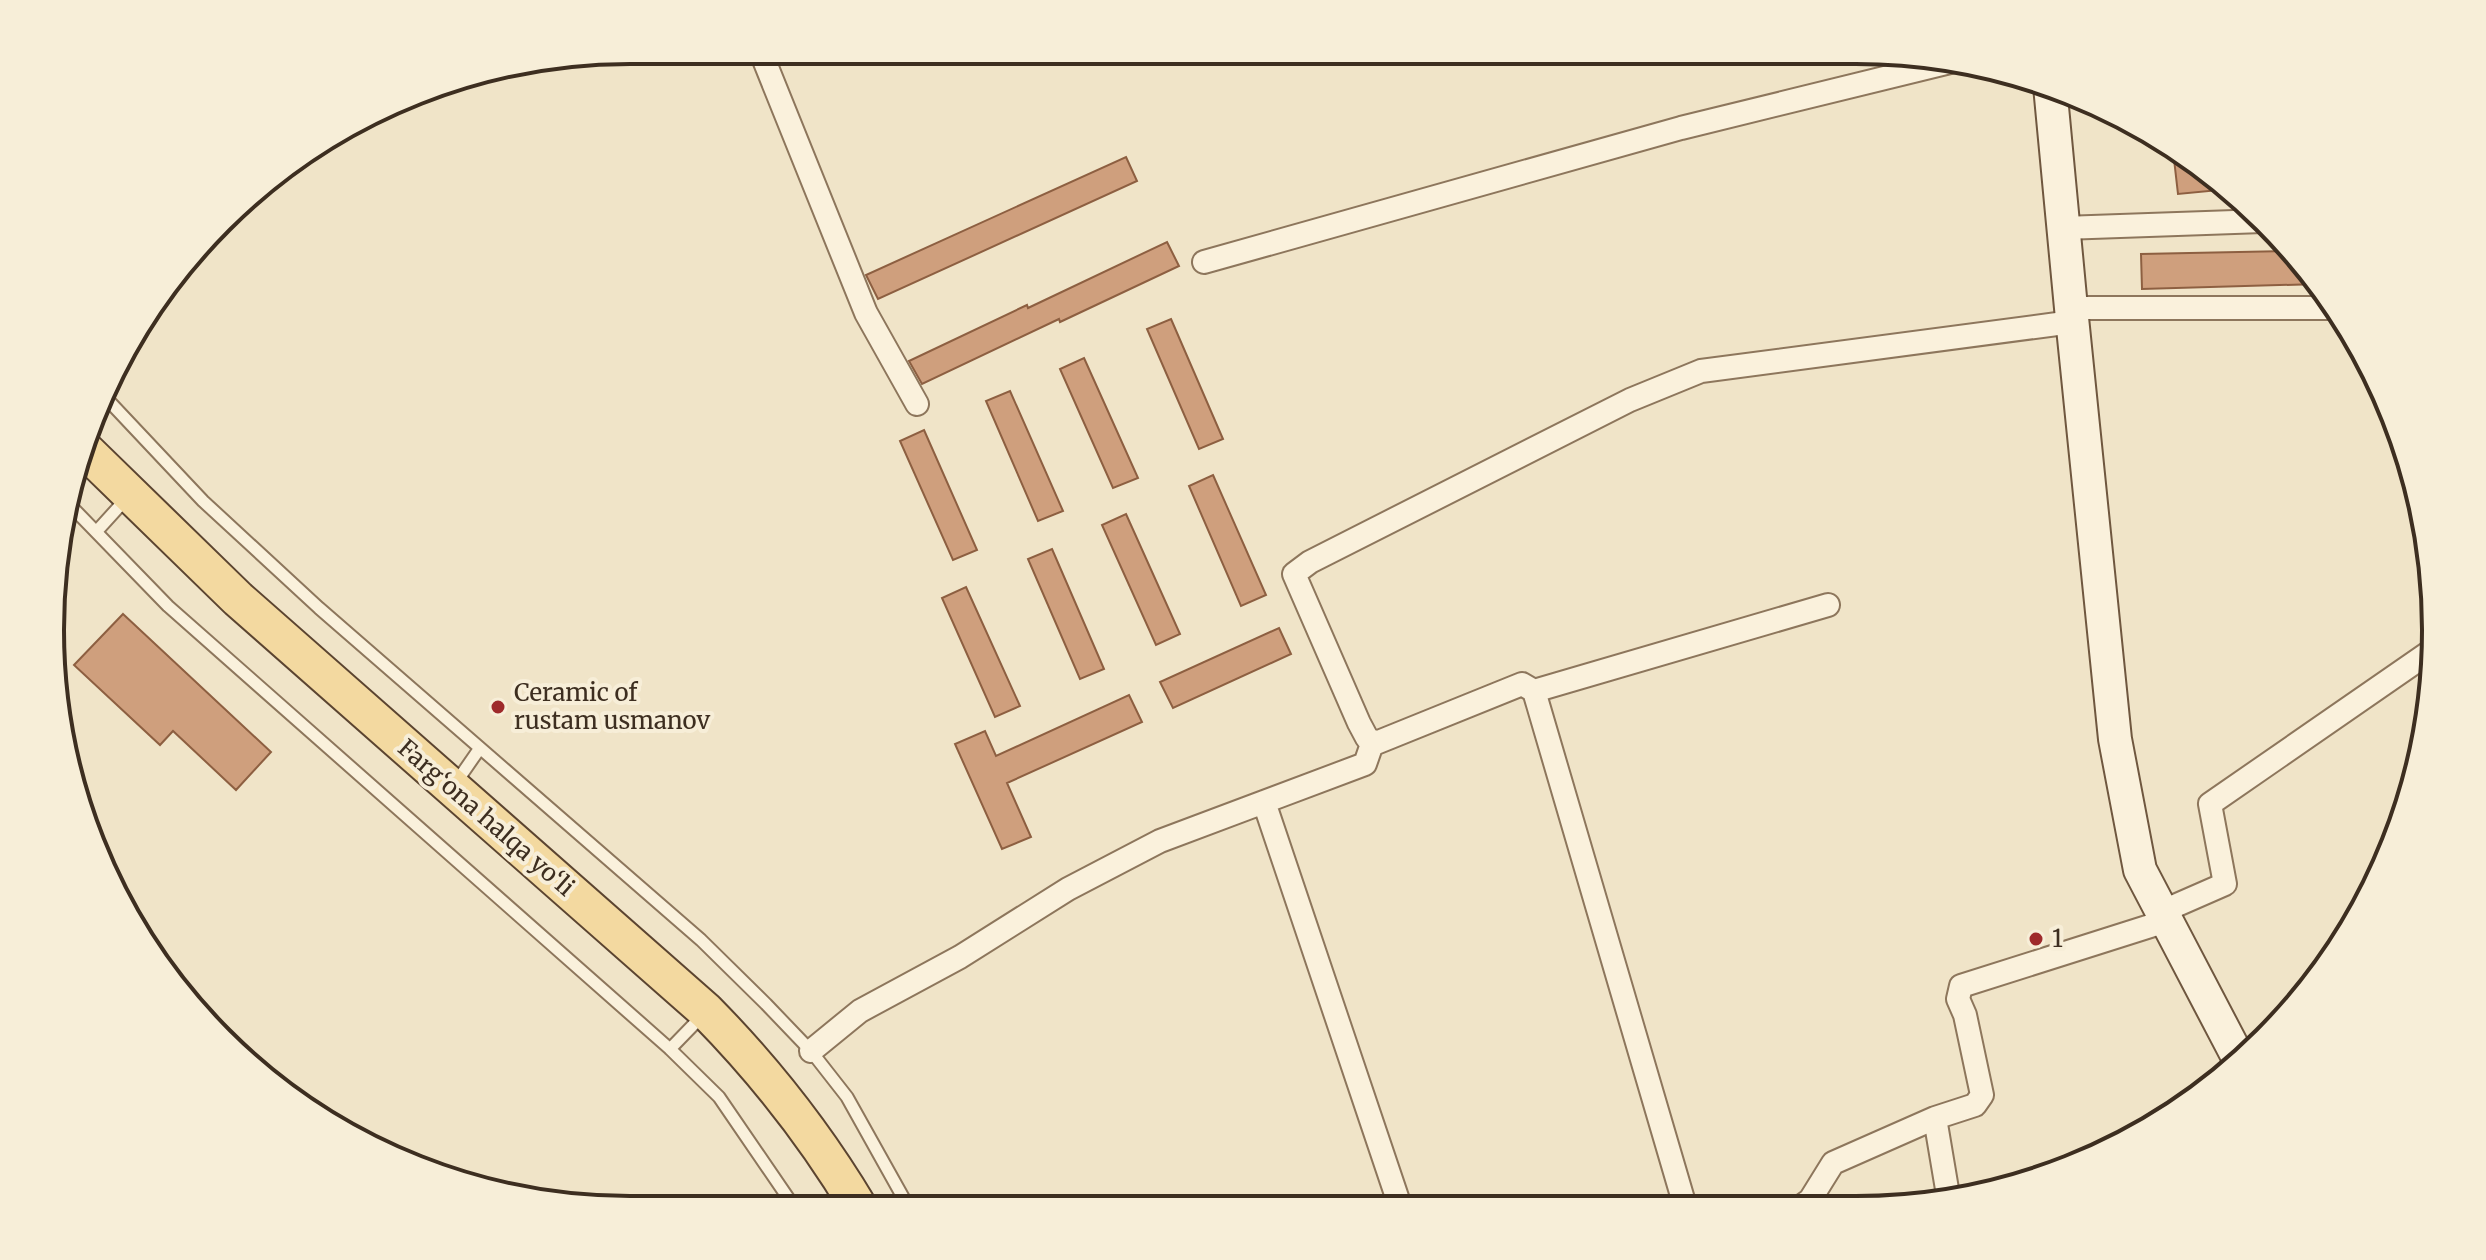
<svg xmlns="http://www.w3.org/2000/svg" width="2486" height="1260" font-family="Merriweather,serif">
  <rect width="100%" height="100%" fill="#f0e4c8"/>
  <!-- building -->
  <path fill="#cf9f7d" stroke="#8d5f41" stroke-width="2" d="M1126,157L1137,181L878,299L866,275Z
    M2189,157L2209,170L2230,189L2178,194L2174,159Z
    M1167,242L1179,266L1060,322L1059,319L922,384L909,361L1027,305L1028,308Z
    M2294,251L2318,284L2142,289L2141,254Z
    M1171,319L1223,439L1199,449L1147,329Z
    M1084,358L1138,478L1113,488L1060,369Z
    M1010,391L1063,511L1038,521L986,401Z
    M924,430L977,550L953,560L900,441Z
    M1213,475L1266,595L1241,606L1189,486Z
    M1126,514L1180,634L1156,645L1102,525Z
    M1052,549L1104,669L1080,679L1028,559Z
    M966,587L1020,706L995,717L942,598Z
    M123,614L271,752L236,790L173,731L160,745L74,665Z
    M1279,628L1291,654L1173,708L1160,682Z
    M1129,695L1142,722L1007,783L1031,837L1002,849L955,744L985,731L996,756Z"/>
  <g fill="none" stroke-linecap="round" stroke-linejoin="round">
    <!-- lane casing -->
    <g stroke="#8d765c" stroke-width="15">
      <path id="lane" d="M106,398L203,501L319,608L701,940L766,1004L811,1051L847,1097L909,1208
        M67,502L168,606L670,1049L719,1097L795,1208
        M96,532L126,499
        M455,784L480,748
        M670,1049L703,1015"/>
    </g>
    <!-- street casing -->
    <g stroke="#8d765c" stroke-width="26">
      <path id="street" d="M760,50L866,313L917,404
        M2063,228L2263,221
        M1204,262L1681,128L1954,61
        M2071,308H2335
        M1534,691L1828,605
        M1264,802L1400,1206
        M2161,912L2225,884L2210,804L2434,649
        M811,1051L860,1011L960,957L1068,889L1160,841L1365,764L1373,741
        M1935,1118L1949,1201
        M1803,1205L1810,1200L1833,1163L1935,1118L1975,1105L1982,1095L1965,1015L1958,999L1961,986L2166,921
        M1685,1206L1534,691L1522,684L1376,743L1367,738L1359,723L1294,574L1310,562L1630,400L1701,371L2072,322"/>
    </g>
    <!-- secondary casing -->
    <g stroke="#6f573f" stroke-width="36">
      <path id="secondary" d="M2050,86L2071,308L2115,739L2140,870L2240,1061"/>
    </g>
    <!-- primary casing -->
    <g stroke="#5b4430" stroke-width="40">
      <path id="primary" d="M86,451L238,599L706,1011C765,1071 816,1136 859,1208"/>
    </g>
    <!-- lane -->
    <use href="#lane" stroke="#faf1dc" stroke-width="11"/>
    <!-- street -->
    <use href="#street" stroke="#faf1dc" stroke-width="22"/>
    <!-- secondary -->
    <use href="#secondary" stroke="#faf1dc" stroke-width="32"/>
    <!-- primary -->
    <use href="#primary" stroke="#f3d9a0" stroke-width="36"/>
  </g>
  <!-- markers -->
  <g fill="#9e2a2b" stroke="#f7eed8" stroke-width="3">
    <circle cx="498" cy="707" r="8"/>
    <circle cx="2036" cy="939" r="8"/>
  </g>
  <g text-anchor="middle" stroke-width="8" stroke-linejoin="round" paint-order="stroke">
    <!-- poi labels -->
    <g font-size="24" fill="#3d2e20" stroke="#f7eed8" text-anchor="start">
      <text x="514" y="701">Ceramic of<tspan x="514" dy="28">rustam usmanov</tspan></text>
      <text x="2052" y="947">1</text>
    </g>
    <!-- street labels -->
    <g font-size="24" fill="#3d2e20" stroke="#f7eed8">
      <text transform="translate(486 818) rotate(41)" y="8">Farg‘ona halqa yo‘li</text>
    </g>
  </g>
  <!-- crop -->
  <path d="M0 0H2486V1260H0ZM630 64H1856A566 566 0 0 1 2422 630V630A566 566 0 0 1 1856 1196H630A566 566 0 0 1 64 630V630A566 566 0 0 1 630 64Z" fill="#f7eed8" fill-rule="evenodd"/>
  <path fill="none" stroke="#3d2e20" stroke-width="4" d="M630 64H1856A566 566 0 0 1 2422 630V630A566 566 0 0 1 1856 1196H630A566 566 0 0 1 64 630V630A566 566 0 0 1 630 64Z"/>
</svg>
